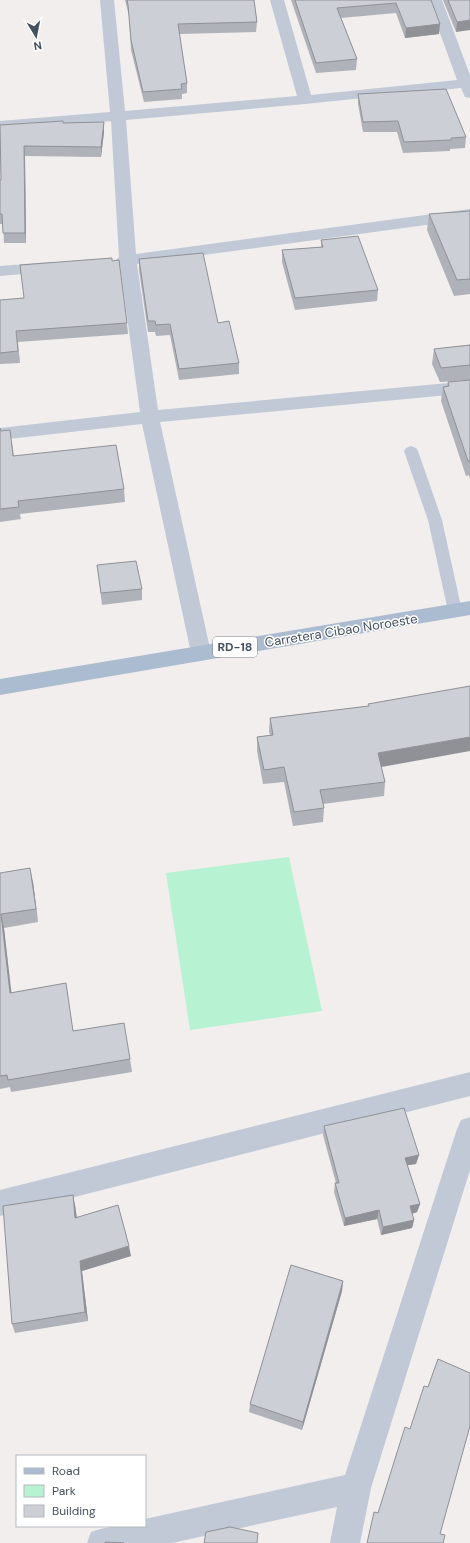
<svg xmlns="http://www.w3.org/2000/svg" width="470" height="1543" font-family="'DM Sans',sans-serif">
  <rect width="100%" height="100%" fill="#f1eeed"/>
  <!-- green -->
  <path fill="#b7f3d2" d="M289,857L322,1011L190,1030L166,873Z"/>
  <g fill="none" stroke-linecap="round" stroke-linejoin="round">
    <!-- service -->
    <path fill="#c0c9d5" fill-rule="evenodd" d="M411,446L416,448L418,451L442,520L462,611L460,615L455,616L450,615L448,611L428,520L404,451L406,448Z"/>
    <!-- minor -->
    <path fill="#c0c9d5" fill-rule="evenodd" d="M100,0H114L125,111L297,96L270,0H284L311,95L457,80L428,0H442L470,75V98L465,97L461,88L305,104L126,120L136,254L470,209V219L137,264L158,410L470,381V393L160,422L211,653L208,659L201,661L194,659L191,653L142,424L0,440V428L140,412L120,265L117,264L115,261L119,257L111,121L0,131V121L110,112Z
      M51,262L57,263L59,267L57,271L0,276V266Z
      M470,1072V1096L0,1216V1190Z
      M470,1117V1170L371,1488L360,1543H330L337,1507L172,1543H87L91,1532C109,1525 126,1526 145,1526V1519L345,1475L457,1129L461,1120Z"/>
    <!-- primary -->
    <path fill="#abbbd0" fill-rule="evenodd" d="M470,601V615L0,695V679Z"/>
  </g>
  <!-- wall -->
  <path fill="#afb2b8" d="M125,0H254L257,22L256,32L179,34L187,83V93L182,94V99L144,102L131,50L129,16Z
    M291,0H431L439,34L405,38L396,13L341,18L357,59L356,70L316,73Z
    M443,0H470L456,32Z
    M358,94L466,137L465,148L450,149V151L403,153L397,132H363L358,104Z
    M63,123L104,132L101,157L25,156L26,243H4L3,224H0V180H1L0,125Z
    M470,211V294L454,296L427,230L429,214Z
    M321,240L378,290L377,301L295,310L282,262V250L321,247Z
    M139,259L218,323L239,363V374L179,380L170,335L156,336L155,332H148L139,270Z
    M0,300L127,323L128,334L18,342L20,363L0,364Z
    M470,345V380L440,382L432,364L434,349Z
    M470,380V480L469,475L466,476L441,401L443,387L447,386L448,382Z
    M0,428L1,431L12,443L14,456L124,489L125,502L20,514L21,519L0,522Z
    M97,565L142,589V600L102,605Z
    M368,704L381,767L385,782L384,796L323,804L324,808L323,822L293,826L284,782L263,784L257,751V737L270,735L269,732L270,718L368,706Z
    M0,873L33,882L38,922L4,928L11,993L74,1031L130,1059L132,1072L11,1092L10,1087L0,1089Z
    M324,1126L419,1155L416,1164L407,1165L420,1204L417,1212L412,1214L414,1220L412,1228L381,1235L377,1219L344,1226L334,1192L335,1183H336L323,1135Z
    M75,1205L77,1218L131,1256L82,1271L88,1321L15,1333L12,1324Z
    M343,1281L342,1291L302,1430L249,1412L250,1404Z"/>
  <!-- shaded-wall -->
  <path fill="#8f9196" d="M470,20V30L456,32L457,22Z
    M440,24L439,34L405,38L406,28Z
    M104,122V132L101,157V147Z
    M24,146L25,156L26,243L25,233Z
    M470,737V751L376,768L378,753Z
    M30,868L33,882L38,922L36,909Z
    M1,914L4,928L13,1006L10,993Z
    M419,1155L416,1164L403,1166L405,1158Z
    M73,1195L75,1205L78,1228L75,1218Z
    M420,1204L417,1212L408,1215L410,1206Z
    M379,1210L377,1219L344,1226L345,1218Z
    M414,1220L412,1228L381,1235L383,1227Z
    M129,1246L131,1256L82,1271L88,1321L85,1312L80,1261Z
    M343,1281L342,1291L302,1430L303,1422Z"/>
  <!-- building -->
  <path fill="#cccfd6" stroke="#8f9196" d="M127,0H254L257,22L178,24L187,83L181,84L182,89L143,92L131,40L128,5Z
    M295,0H431L440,24L406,28L396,3L337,8L357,59L316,63Z
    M448,0H470V20L457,22Z
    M446,89L466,137L451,138V140L404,142L398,121L363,122L358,94Z
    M63,121V123L104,122L101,147L24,146L25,233H3L2,214H0V180H1L0,125Z
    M470,211V279L457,280L429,214Z
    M358,236L378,290L295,298L282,250L323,247L321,240Z
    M203,253L218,323L229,321L239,363L179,369L170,324L156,325L155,321H148L139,259Z
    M112,258V261L119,260L127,323L16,331L18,351L0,353V300L24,298L20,265Z
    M470,345V365L441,368L434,349Z
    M470,380V461H468L443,387L449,386L448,382Z
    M0,428L1,431L10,430L13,456L116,445L124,489L18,501L19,507L0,509Z
    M136,561L142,589L101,593L97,565Z
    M470,686V737L378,753L385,782L320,790L324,808L294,812L284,767L264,770L257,737L273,735L270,718L369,706L368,704Z
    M30,868L36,909L1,914L10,993L66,983L73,1031L124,1023L130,1059L8,1080L7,1075L0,1076V873Z
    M404,1108L419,1155L405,1158L420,1204L410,1206L414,1220L383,1227L379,1210L345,1218L335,1183H339L324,1126Z
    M73,1195L75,1218L118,1205L129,1246L80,1261L85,1312L12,1324L3,1206Z
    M291,1265L343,1281L303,1422L250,1404Z
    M438,1359L470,1373V1426L440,1534L445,1535L443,1543H367L374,1512L378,1513L405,1427L410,1429L424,1386L428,1387Z
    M230,1527L258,1533L257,1543H204L206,1532Z
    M105,1542L124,1543H105Z"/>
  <g text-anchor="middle" stroke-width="3" stroke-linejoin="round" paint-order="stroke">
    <!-- shield labels -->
    <rect fill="#fff" stroke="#7c848e" stroke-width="1" x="213" y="637" width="44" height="20" rx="3"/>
    <g font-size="12" font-weight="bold" fill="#44505d">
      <text x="235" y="651">RD-18</text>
    </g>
    <!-- street labels -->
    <g font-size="13" fill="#44505d" stroke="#fff">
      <text transform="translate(341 630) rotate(-9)" y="5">Carretera Cibao Noroeste</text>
    </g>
  </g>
  <!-- legend -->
  <rect x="16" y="1455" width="130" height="72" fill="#ffffff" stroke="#b4b9be"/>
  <rect x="24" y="1468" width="20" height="6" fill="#abbbd0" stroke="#b4b9be"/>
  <text x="52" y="1475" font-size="12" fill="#44505d">Road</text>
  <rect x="24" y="1485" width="20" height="12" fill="#b7f3d2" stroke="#b4b9be"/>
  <text x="52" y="1495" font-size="12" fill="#44505d">Park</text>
  <rect x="24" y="1505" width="20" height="12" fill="#cccfd6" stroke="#b4b9be"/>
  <text x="52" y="1515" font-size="12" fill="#44505d">Building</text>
  <!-- north arrow -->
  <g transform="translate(36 36) rotate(170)" stroke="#ffffff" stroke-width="3" paint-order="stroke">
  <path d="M0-3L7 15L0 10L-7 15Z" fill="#44505d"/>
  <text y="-6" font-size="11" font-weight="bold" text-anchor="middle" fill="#44505d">N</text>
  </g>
</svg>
